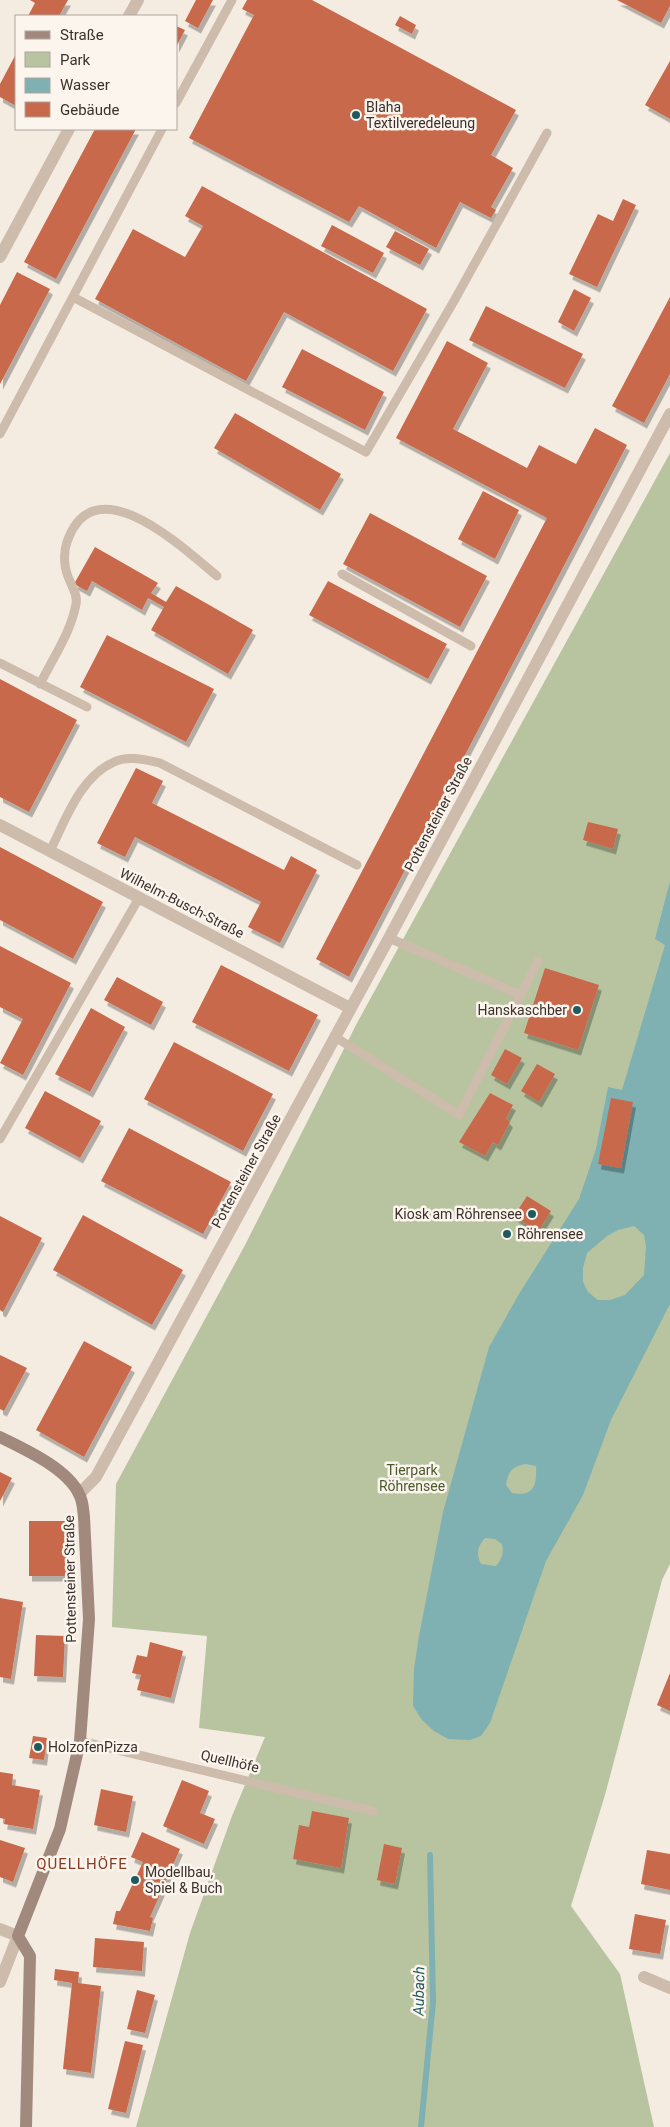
<svg xmlns="http://www.w3.org/2000/svg" width="670" height="2127" font-family="Roboto,sans-serif">
  <defs>
    <filter id="shadow"><feDropShadow dx="3" dy="5.5" stdDeviation="0" flood-color="#0004"/></filter>
  </defs>
  <rect width="100%" height="100%" fill="#f4ebe1"/>
  <!-- green -->
  <path fill="#b8c4a0" d="M670,453V1564L662,1580L605,1795L571,1906L620,1974L654,2127H136L190,1933L232,1816L265,1737L199,1728L207,1636L112,1627L116,1484L245,1245L357,1023Z"/>
  <!-- water -->
  <path fill="#7fb0b2" fill-rule="evenodd" d="M670,881V1304L611,1420L583,1495L546,1561L490,1723L481,1736L470,1740L448,1739L434,1731L422,1720L413,1706L414,1669L419,1636L443,1512L489,1347L519,1294L579,1199L596,1149L608,1087L622,1090L665,945L655,939ZM634,1226L644,1235L646,1246L644,1275L625,1295L610,1300H598L588,1292L583,1282V1268L587,1253L607,1236L618,1230ZM526,1464L536,1466C537,1485 534,1497 512,1493L506,1485C508,1471 513,1466 526,1464ZM485,1538L495,1539L502,1544C504,1553 502,1559 496,1566L481,1564C476,1554 477,1547 485,1538Z"/>
  <g fill="none" stroke-linecap="round" stroke-linejoin="round">
    <!-- stream -->
    <path stroke="#7fb0b2" stroke-width="6" d="M421,2127L433,2002L430,1855"/>
  </g>
  <!-- building -->
  <path fill="#c8694b" filter="url(#shadow)" d="M30,0H68L59,16H28L35,3Z
    M196,0H213L198,28L185,21Z
    M247,0H312L516,110L491,155L513,168L491,207L496,210L491,218L460,202L436,248L359,206L349,222L189,138L254,15L242,9Z
    M617,0H670V6L661,23Z
    M400,16L416,25L412,34L395,25Z
    M176,26L185,30L176,47Z
    M16,54V106L0,97V84Z
    M670,61V119L645,105Z
    M95,129H136L56,279L24,262Z
    M202,186L427,309L393,371L284,312L246,381L95,299L133,229L185,257L203,226L185,216Z
    M623,199L636,205L597,287L569,274L598,214L613,221Z
    M332,225L384,253L373,273L321,246Z
    M395,231L429,249L420,265L386,247Z
    M17,272L50,289L0,384V305Z
    M574,289L591,298L574,331L558,322Z
    M670,297V374L644,423L612,406Z
    M486,306L583,354L565,388L469,340Z
    M447,341L488,363L453,429L527,468L539,445L576,464L595,428L627,445L349,977L316,959L547,518L396,438Z
    M302,349L384,392L365,430L282,387Z
    M235,413L341,474L320,510L214,448Z
    M483,491L519,510L495,559L458,539Z
    M370,513L487,576L460,627L343,564Z
    M95,547L158,583L151,593L166,602L176,586L253,630L228,674L151,630L164,607L148,598L142,610L92,581L87,591L74,584Z
    M328,581L447,644L428,679L309,615Z
    M107,635L214,689L186,742L80,687Z
    M0,679L77,720L29,812L0,797Z
    M136,768L163,781L152,803L284,870L291,856L317,870L280,943L248,927L261,902L135,837L125,857L97,843Z
    M588,822L618,829L613,849L583,840Z
    M0,847L103,902L73,959L0,920Z
    M0,946L71,983L23,1075L0,1063L23,1019L0,1007Z
    M221,965L318,1015L289,1071L192,1022Z
    M545,968L599,985L578,1050L524,1033Z
    M117,977L163,1002L151,1025L104,1000Z
    M91,1008L125,1027L90,1092L55,1074Z
    M174,1042L273,1094L243,1151L144,1099Z
    M505,1049L522,1058L507,1084L491,1075Z
    M537,1064L555,1074L539,1102L521,1091Z
    M45,1091L101,1121L80,1158L25,1128Z
    M490,1093L513,1105L506,1118L510,1122L498,1145L493,1142L485,1156L459,1142Z
    M611,1098L633,1102L621,1168L598,1164Z
    M129,1128L231,1182L203,1234L101,1181Z
    M527,1196L551,1211L538,1232L514,1216Z
    M83,1215L183,1270L152,1325L53,1270Z
    M0,1216L42,1238L3,1312L0,1310Z
    M84,1341L132,1367L84,1457L36,1430Z
    M0,1355L27,1368L4,1411L0,1409Z
    M0,1472L12,1478L0,1501Z
    M29,1521H67V1576H29Z
    M0,1598L23,1602L11,1679L0,1677Z
    M36,1635L65,1636L63,1677L34,1676Z
    M150,1642L183,1651L171,1698L137,1690L141,1675L132,1673L137,1655L147,1657Z
    M670,1673V1711L657,1705Z
    M33,1736L47,1738L44,1760L29,1758Z
    M0,1772L13,1774L12,1785L40,1790L33,1829L4,1824L5,1819L0,1818Z
    M182,1780L209,1791L200,1813L215,1819L204,1844L163,1826Z
    M101,1789L133,1796L126,1832L94,1825Z
    M312,1811L349,1818L341,1868L293,1859L299,1825L309,1827Z
    M142,1832L180,1849L150,1917L153,1918L150,1931L113,1924L116,1911H120L143,1862L131,1857Z
    M0,1840L25,1848L13,1882L0,1877Z
    M384,1844L402,1848L395,1884L377,1880Z
    M647,1850L670,1854V1890L641,1884Z
    M635,1914L666,1920L660,1954L629,1949Z
    M95,1938L144,1942L142,1971L93,1967Z
    M55,1969L79,1972L78,1983L101,1986L91,2073L63,2069L72,1983L54,1980Z
    M137,1990L155,1995L145,2033L127,2029Z
    M125,2041L143,2045L126,2113L108,2109Z"/>
  <g fill="none" stroke-linecap="round" stroke-linejoin="round">
    <!-- service -->
    <path stroke="#cdbbac" stroke-width="9" d="M176,103L232,0
      M73,297L366,452L454,301L547,133
      M0,434L162,129
      M342,574L471,646
      M0,663L87,707
      M40,684C53,658 71,632 76,604C78,595 72,587 69,579C64,568 63,553 67,542C94,463 183,548 217,576
      M50,851C66,819 80,777 114,762C128,755 146,760 160,763L357,865
      M389,938L521,995
      M335,1037L459,1115L538,961
      M0,1139L139,898
      M80,1741L373,1811"/>
    <!-- minor -->
    <path stroke="#cdbbac" stroke-width="12" d="M0,825L350,1008
      M79,1494L96,1477L389,938L670,414
      M0,1929L18,1936L0,1982
      M644,1977L670,1988"/>
    <!-- tertiary -->
    <path stroke="#cdbbac" stroke-width="12" d="M129,16L138,0
      M0,257L69,129"/>
    <!-- secondary -->
    <path stroke="#a18a7d" stroke-width="12" d="M0,1437C24,1449 67,1468 79,1494C83,1501 83,1509 84,1517L89,1619L80,1741L60,1829L18,1936L30,1956L26,2127"/>
  </g>
  <!-- markers -->
  <g fill="#1f5a5e" stroke="#fbf5ee" stroke-width="2">
    <circle cx="356" cy="115" r="5"/>
    <circle cx="577" cy="1010" r="5"/>
    <circle cx="532" cy="1214" r="5"/>
    <circle cx="507" cy="1234" r="5"/>
    <circle cx="38" cy="1747" r="5"/>
    <circle cx="135" cy="1880" r="5"/>
  </g>
  <g text-anchor="middle" stroke-width="5" stroke-linejoin="round" paint-order="stroke">
    <!-- poi labels -->
    <g font-size="14" fill="#3b302b" stroke="#fbf5ee" text-anchor="start">
      <text x="366" y="112">Blaha<tspan x="366" dy="16">Textilveredeleung</tspan></text>
      <text x="567" y="1015" text-anchor="end">Hanskaschber</text>
      <text x="522" y="1219" text-anchor="end">Kiosk am Röhrensee</text>
      <text x="517" y="1239">Röhrensee</text>
      <text x="48" y="1752">HolzofenPizza</text>
      <text x="145" y="1877">Modellbau,<tspan x="145" dy="16">Spiel &amp; Buch</tspan></text>
    </g>
    <!-- street labels -->
    <g font-size="14" fill="#3b302b" stroke="#fbf5ee">
      <text transform="translate(438 814) rotate(-62)" y="5">Pottensteiner Straße</text>
      <text transform="translate(182 903) rotate(27)" y="5">Wilhelm-Busch-Straße</text>
      <text transform="translate(246 1171) rotate(-61)" y="5">Pottensteiner Straße</text>
      <text transform="translate(70 1579) rotate(-91)" y="5">Pottensteiner Straße</text>
      <text transform="translate(230 1761) rotate(13)" y="5">Quellhöfe</text>
    </g>
    <!-- park labels -->
    <g font-size="14" fill="#4a5a2e" stroke="#fbf5ee">
      <text x="412" y="1475">Tierpark<tspan x="412" dy="16">Röhrensee</tspan></text>
    </g>
    <!-- neighbourhood labels -->
    <g font-size="15" letter-spacing="1" fill="#8c3b22" stroke="#fbf5ee">
      <text x="82" y="1869">QUELLHÖFE</text>
    </g>
    <!-- water labels -->
    <g font-size="15" font-style="italic" fill="#1f5a5e" stroke="#fbf5ee">
      <text transform="translate(419 1991) rotate(-89)" y="5">Aubach</text>
    </g>
  </g>
  <!-- legend -->
  <rect x="15" y="15" width="162" height="115" fill="#fbf5ee" stroke="#aea6a0"/>
  <rect x="25" y="31" width="25" height="8" fill="#a18a7d" stroke="#aea6a0"/>
  <text x="60" y="40" font-size="15" fill="#3b302b">Straße</text>
  <rect x="25" y="52" width="25" height="15" fill="#b8c4a0" stroke="#aea6a0"/>
  <text x="60" y="65" font-size="15" fill="#3b302b">Park</text>
  <rect x="25" y="78" width="25" height="15" fill="#7fb0b2" stroke="#aea6a0"/>
  <text x="60" y="90" font-size="15" fill="#3b302b">Wasser</text>
  <rect x="25" y="102" width="25" height="15" fill="#c8694b" stroke="#aea6a0"/>
  <text x="60" y="115" font-size="15" fill="#3b302b">Gebäude</text>
</svg>
